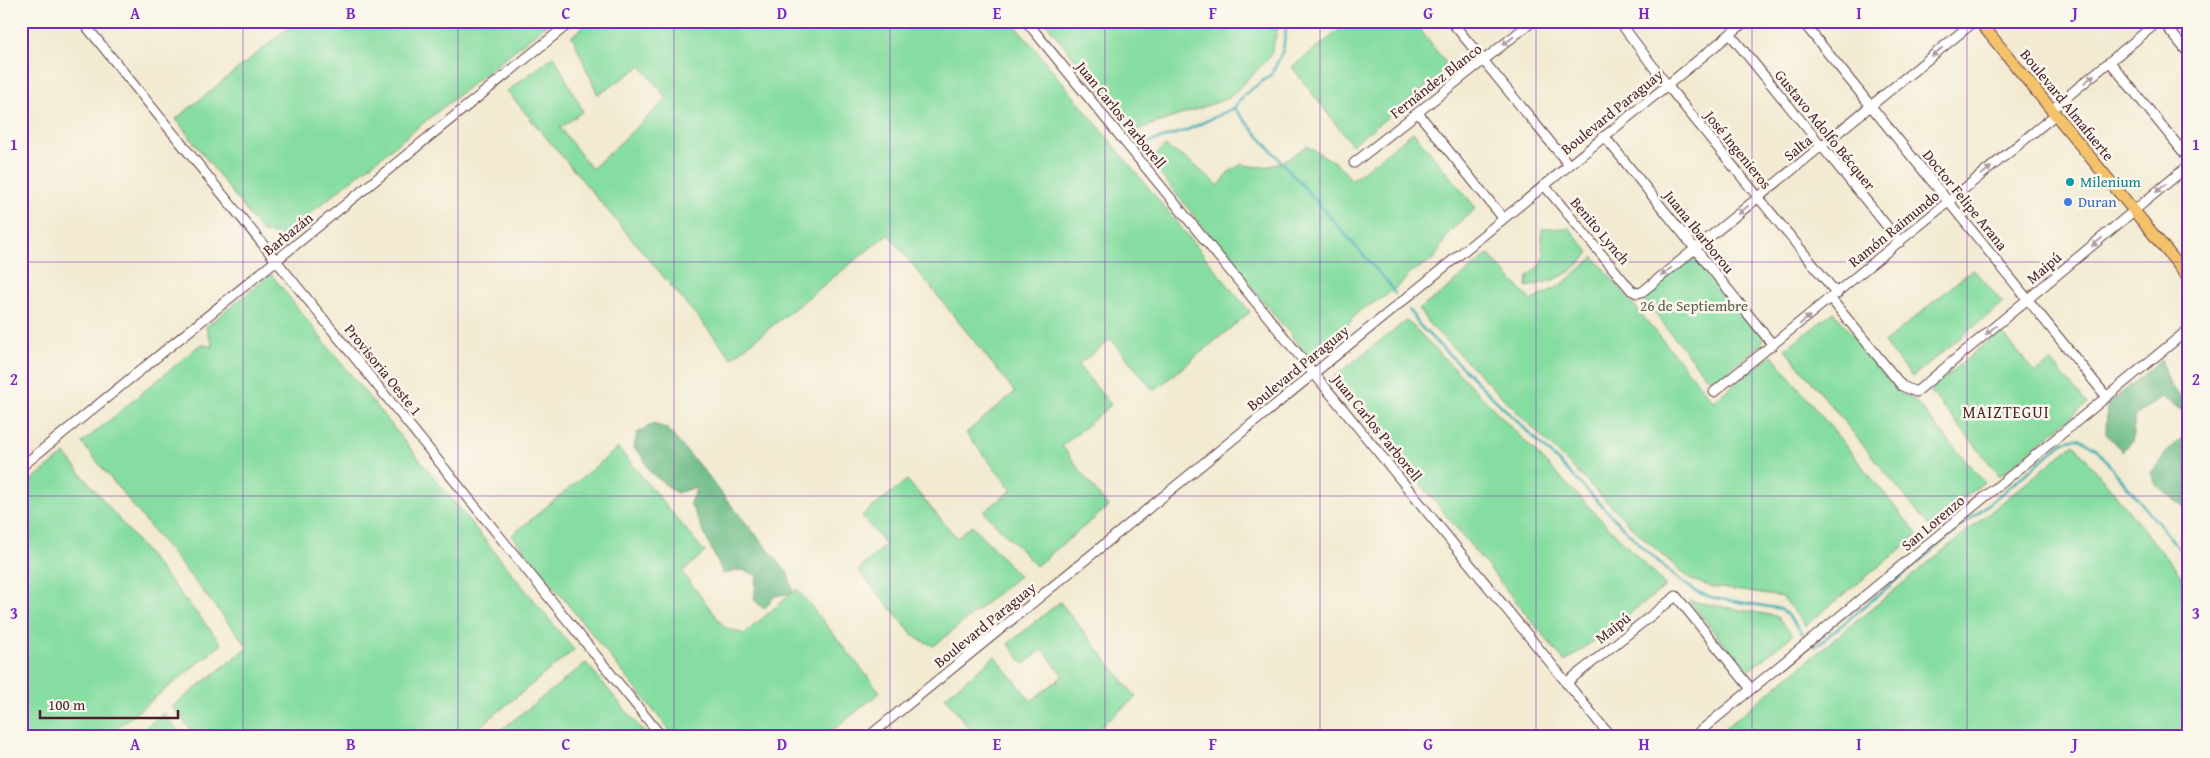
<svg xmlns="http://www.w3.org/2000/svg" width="2210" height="758" font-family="'Gentium Book Plus',serif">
  <rect width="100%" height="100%" fill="#fbf7ec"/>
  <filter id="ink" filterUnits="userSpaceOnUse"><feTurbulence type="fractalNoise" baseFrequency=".02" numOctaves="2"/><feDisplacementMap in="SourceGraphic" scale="10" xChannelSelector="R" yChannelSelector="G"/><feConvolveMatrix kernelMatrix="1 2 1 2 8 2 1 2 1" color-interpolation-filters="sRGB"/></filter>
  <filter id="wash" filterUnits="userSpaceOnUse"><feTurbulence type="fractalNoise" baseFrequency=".0096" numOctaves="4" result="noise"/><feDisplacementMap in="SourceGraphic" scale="20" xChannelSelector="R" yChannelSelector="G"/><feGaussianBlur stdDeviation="1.12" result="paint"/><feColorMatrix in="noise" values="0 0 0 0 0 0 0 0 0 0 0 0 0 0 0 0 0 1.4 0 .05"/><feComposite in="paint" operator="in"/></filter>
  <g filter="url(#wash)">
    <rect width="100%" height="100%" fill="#f2ead1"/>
    <!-- green -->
    <path fill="#86dda1" stroke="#687e66" d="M297,21H551L283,235L263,233L176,119Z
      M590,21H1012L1250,312L1154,391L1111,339L1078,365L1111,405L1062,446L1108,507L1036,566L984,512L1012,490L966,433L1015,392L888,234L732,358L507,91L554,56L583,111L560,128L592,169L667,99L641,66L598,95L572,36Z
      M1044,21H1280L1270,57L1229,98L1134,131Z
      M1351,21H1413L1450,68L1352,145L1292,67Z
      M1413,132L1476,208L1449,232L1434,259L1410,273L1402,283L1384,297L1359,311L1342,332L1310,357L1303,350L1152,164V158L1165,146L1192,163L1219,186L1229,172L1242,164C1273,172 1282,162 1307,146L1336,163L1352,180Z
      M1569,228L1589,252C1572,276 1554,280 1527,287L1528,276L1542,264L1544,251L1542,248V229Z
      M1488,254L1531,301L1561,285L1594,257L1713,401L1772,355L1918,535L1805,626L1783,597L1713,587L1691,580L1640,535L1427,322L1419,309L1442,293Z
      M1696,255L1764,339L1761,345L1716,380L1706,377L1645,301V295L1693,256Z
      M1973,269L2003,303L1912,377L1884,343Z
      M271,274L329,348L574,650L467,737H197L172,707L248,647L82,443L201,344L213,347L206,327Z
      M1834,312L1899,393L1912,398L1984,482L1929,526L1785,349Z
      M1407,320L1666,586L1565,662L1334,377Z
      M2000,330L2035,373L2051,361L2087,404L2000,476L1930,391Z
      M2074,444L2189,585V737H1714Z
      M618,448L705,552L682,572L724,627L744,634L797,589L880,692L825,737H675L512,535Z
      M65,454L222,644L106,737H21V488Z
      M907,480L957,538L972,525L1019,576L934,646L916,638L858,570L886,545L862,516Z
      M1689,601L1776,616L1793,635L1747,672Z
      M1060,602L1136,697L1088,737H976L945,697L995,656L1031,701L1063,676L1043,649L1024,664L1008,644Z
      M586,663L648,737H492Z
      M164,713L183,737H133Z"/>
    <!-- forest -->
    <path fill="#6cbc87" stroke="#5b6e59" d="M2161,360L2170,385L2187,404L2181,410L2162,397L2135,416L2132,442L2122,451L2106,434L2107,405Z
      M653,424L666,428L707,474L726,499L788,573L793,593L775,596L764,609L754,600L757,575L742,570L723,574L690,503L697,487L676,493L650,472L643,457L634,448L637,433Z
      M2189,431V505L2185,508L2156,485L2151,473L2167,452Z"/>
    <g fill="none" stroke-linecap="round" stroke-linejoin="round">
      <!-- stream -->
      <path stroke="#3cadb6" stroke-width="2.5" d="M1033,21L1116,123L1132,140L1146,143L1185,131L1234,108
        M1287,21L1283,50L1272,74L1245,94L1234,108L1389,284L1395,294
        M1409,310L1420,326L1572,475L1641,546L1678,579L1697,592L1714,598L1782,609L1804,635
        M1815,647L2065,441C2079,436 2084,440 2096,449L2189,560"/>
    </g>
  </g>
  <g filter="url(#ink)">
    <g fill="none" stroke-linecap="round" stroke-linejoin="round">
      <!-- minor casing -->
      <g stroke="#633d44" stroke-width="11">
        <path id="minor" d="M82,21L662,737
          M1026,21L1611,737
          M1451,21L1569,165
          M1619,21L1667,85L1837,294
          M1802,21L2106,396
          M2162,21L2189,54
          M1730,34L1900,242
          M2110,62L2189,159
          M2051,110L2159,21
          M1418,113L1503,218
          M1604,136L1773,345
          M1354,163L1533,21
          M1544,185L1631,290L1637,293L1642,292L1975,21
          M1831,299L1902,386L1916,392L2189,165
          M1714,392L2055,115
          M21,467L572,21
          M1566,683L1676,596L1751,689
          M868,737L1746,21
          M1693,737L2189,329"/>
      </g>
      <!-- major casing -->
      <g stroke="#633d44" stroke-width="13">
        <path id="major" d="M1979,21L2189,278"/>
      </g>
      <!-- minor -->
      <use href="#minor" stroke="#fff" stroke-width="9"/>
      <!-- major -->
      <use href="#major" stroke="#f3c26a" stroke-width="11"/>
    </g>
    <!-- one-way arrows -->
    <defs><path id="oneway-solid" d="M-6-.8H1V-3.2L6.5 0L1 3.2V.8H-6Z" transform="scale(1.25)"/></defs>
    <g fill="#ae9aa0">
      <use href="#oneway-solid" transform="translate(1508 41) rotate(142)"/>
      <use href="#oneway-solid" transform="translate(1937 52) rotate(141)"/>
      <use href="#oneway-solid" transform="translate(2089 79) rotate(-39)"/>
      <use href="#oneway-solid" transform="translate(1986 171) rotate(-39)"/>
      <use href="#oneway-solid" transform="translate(2161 188) rotate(140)"/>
      <use href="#oneway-solid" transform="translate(1743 210) rotate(141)"/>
      <use href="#oneway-solid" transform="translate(2097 242) rotate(140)"/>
      <use href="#oneway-solid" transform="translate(1666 272) rotate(141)"/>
      <use href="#oneway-solid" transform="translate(1805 320) rotate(-39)"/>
      <use href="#oneway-solid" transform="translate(1991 330) rotate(140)"/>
    </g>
  </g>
  <!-- grid -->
  <path fill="none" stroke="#7b2cbf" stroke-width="1" stroke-opacity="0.55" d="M243,21V737M458,21V737M674,21V737M890,21V737M1105,21V737M1320,21V737M1536,21V737M1752,21V737M1967,21V737M21,262H2189M21,496H2189"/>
  <!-- markers -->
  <circle fill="#0f9aa8" stroke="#fbf7ec" stroke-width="2" cx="2070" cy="182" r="5"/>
  <circle fill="#3f7fe0" stroke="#fbf7ec" stroke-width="2" cx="2068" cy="202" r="5"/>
  <g text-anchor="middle" stroke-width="5" stroke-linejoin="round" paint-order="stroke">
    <!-- street labels -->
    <g font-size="15" fill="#4a1f2b" stroke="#fbf7ec">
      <text transform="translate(1436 81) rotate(-38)" y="5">Fernández Blanco</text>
      <text transform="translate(2067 105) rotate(51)" y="5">Boulevard Almafuerte</text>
      <text transform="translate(1612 112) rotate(-39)" y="5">Boulevard Paraguay</text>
      <text transform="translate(1121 115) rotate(51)" y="5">Juan Carlos Parborell</text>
      <text transform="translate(1825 130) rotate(51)" y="5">Gustavo Adolfo Bécquer</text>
      <text transform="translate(1798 148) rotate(-39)" y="5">Salta</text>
      <text transform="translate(1738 150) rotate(51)" y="5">José Ingenieros</text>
      <text transform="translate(1965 200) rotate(51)" y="5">Doctor Felipe Arana</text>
      <text transform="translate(1894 229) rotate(-39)" y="5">Ramón Raimundo</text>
      <text transform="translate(1600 231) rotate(50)" y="5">Benito Lynch</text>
      <text transform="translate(1699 232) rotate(51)" y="5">Juana Ibarborou</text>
      <text transform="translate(288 234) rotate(-39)" y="5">Barbazán</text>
      <text transform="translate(2044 268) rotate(-40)" y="5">Maipú</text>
      <text transform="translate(1298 368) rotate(-39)" y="5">Boulevard Paraguay</text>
      <text transform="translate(383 370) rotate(51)" y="5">Provisoria Oeste 1</text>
      <text transform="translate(1377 428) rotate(51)" y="5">Juan Carlos Parborell</text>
      <text transform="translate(1933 523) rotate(-40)" y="5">San Lorenzo</text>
      <text transform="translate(985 625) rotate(-39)" y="5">Boulevard Paraguay</text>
      <text transform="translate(1613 628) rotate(-38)" y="5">Maipú</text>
    </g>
    <!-- culture labels -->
    <g font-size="15" fill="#0d838f" stroke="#fbf7ec" text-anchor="start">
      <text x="2080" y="187">Milenium</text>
    </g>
    <!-- shop labels -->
    <g font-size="15" fill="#366cbe" stroke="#fbf7ec" text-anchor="start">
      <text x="2078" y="207">Duran</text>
    </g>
    <!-- park labels -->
    <g font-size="15" fill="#5c584e" stroke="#fbf7ec">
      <text x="1694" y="311">26 de Septiembre</text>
    </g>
    <!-- neighbourhood labels -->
    <g font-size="16" letter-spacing="1" fill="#4a1f2b" stroke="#fbf7ec">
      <text x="2006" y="418">MAIZTEGUI</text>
    </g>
  </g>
  <!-- margin -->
  <rect width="2210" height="758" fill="none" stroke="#fbf7ec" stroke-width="55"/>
  <!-- scale -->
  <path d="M40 710v8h138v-8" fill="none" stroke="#4a1f2b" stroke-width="2.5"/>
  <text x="48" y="710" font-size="15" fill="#4a1f2b" stroke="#fbf7ec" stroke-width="4" paint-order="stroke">100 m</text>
  <rect x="28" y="28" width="2154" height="702" fill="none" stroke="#7b2cbf" stroke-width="2"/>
  <g font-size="16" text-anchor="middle" font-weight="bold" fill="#7b2cbf">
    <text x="135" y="19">A</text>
    <text x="351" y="19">B</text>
    <text x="566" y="19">C</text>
    <text x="782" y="19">D</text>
    <text x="997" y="19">E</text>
    <text x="1213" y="19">F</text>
    <text x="1428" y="19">G</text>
    <text x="1644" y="19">H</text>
    <text x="1859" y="19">I</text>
    <text x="2075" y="19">J</text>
    <text x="14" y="150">1</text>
    <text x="2196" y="150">1</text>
    <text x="14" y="385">2</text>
    <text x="2196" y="385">2</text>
    <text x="14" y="619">3</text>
    <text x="2196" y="619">3</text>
    <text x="135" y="750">A</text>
    <text x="351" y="750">B</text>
    <text x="566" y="750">C</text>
    <text x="782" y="750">D</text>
    <text x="997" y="750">E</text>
    <text x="1213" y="750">F</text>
    <text x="1428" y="750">G</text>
    <text x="1644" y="750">H</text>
    <text x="1859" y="750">I</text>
    <text x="2075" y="750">J</text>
  </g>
</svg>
